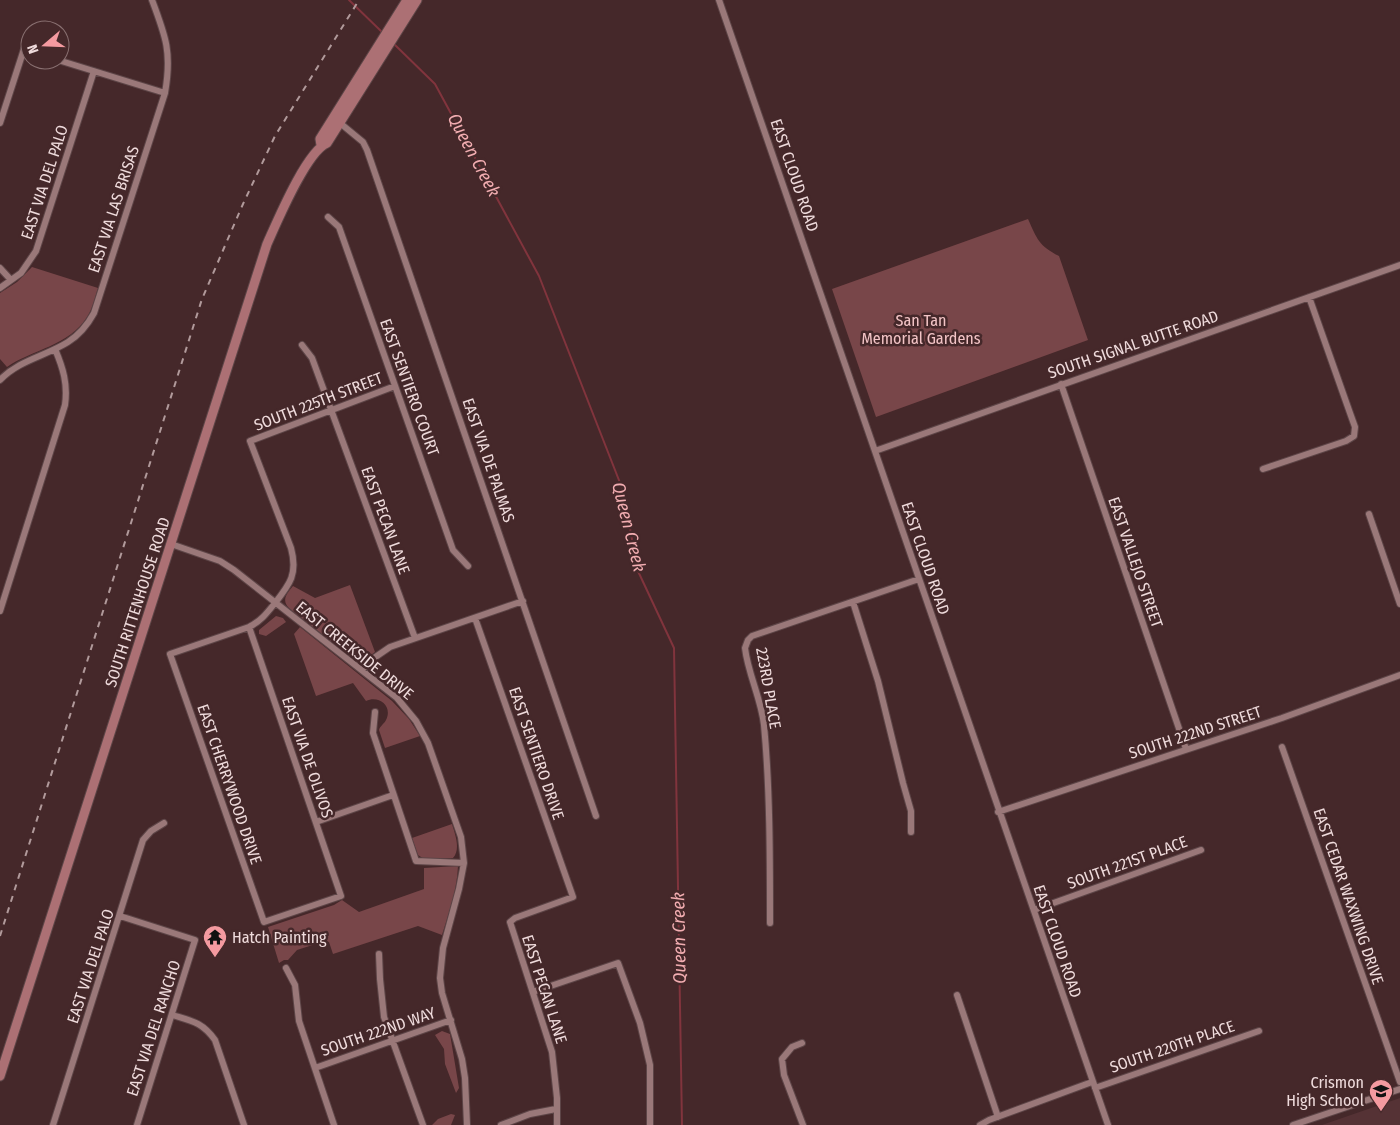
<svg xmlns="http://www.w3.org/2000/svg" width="1400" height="1125" font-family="'Fira Sans Condensed',sans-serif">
  <rect width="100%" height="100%" fill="#45282a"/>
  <!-- built -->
  <path fill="#553235" d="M1400,1098V1125H1322Z"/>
  <!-- green -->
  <path fill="#784649" d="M1028,219C1037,239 1039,246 1059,256L1088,340L876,417L832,289Z
    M32,267L98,288C95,297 93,308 87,317C69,346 33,349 7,367L0,359V293L17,282Z
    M350,585L375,652L362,662L356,661L289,608C281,600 287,593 293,586L315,598Z
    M276,616L283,618L286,622L266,636L259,634V630Z
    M300,627L392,701L409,719L420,736L385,748L379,730C380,726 384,724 386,720C393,706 379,695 366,701L353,683L316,696L294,634Z
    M452,824C455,834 461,849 453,858L424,859L418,855L412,838Z
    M458,866C457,891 449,912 442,935L418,926L333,954L329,942L325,941L297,950L288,960H284L279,963L268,927L334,905L342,900L359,912L424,889V868Z
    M442,1031L450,1034L459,1088L456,1093L445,1064L444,1049L435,1035Z
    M451,1114L455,1115L451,1125H432L438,1119Z"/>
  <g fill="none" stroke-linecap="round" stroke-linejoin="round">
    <!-- stream -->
    <path stroke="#81343d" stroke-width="2" d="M349,0L383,33
      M393,43L435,84L539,276L624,493L637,569L674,648L682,1125"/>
    <!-- minor casing -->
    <g stroke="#5d4547" stroke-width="8">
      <path id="minor" d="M719,0L1108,1125
        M58,60L165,93
        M0,123L24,49L30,51
        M340,123L363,142L367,150L596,816
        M328,217L339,227L453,550L468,566
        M0,268L11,280
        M0,288L21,273L36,251L94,71
        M302,345L312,358L415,638
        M0,380C19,360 46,356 68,342C79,335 88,324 94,313L165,93C172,53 166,37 152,0
        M1061,384L1186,749
        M875,451L1400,265
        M1263,469L1346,441L1354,436L1355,427L1350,413L1309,297
        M1369,514L1400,604
        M171,544L220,561L234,570L397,698L416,721L428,743L461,837L464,863L459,889L443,948L440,978L442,993L462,1059L465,1078L467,1125
        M853,602L878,681L903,783L911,811V832
        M0,611L65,405C68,384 63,368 55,349
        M475,618L573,897L515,918L510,922L552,1052L557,1098V1125
        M249,627L341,896L264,922L170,654L249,627C261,621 267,613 275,603C290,584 298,574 291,548L250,441L395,386
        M362,670L374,658L390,647L523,601
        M375,712L373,733L416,861L464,863
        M1282,747L1400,1082
        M998,812L1282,718L1400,675
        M316,822L393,795
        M1034,910L1201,850
        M120,916L195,940L137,1125
        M770,923C770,858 770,789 764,725C761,698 748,674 745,648L748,640L752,636L919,579
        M379,954L380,979L384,1017L423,1125
        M286,968L295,985L299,1021L334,1125
        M533,992L618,963L640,1023L650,1065V1125
        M957,995L998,1117
        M172,1015C192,1021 202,1022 215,1040L244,1125
        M802,1043L792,1047L782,1059L784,1075L803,1125
        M315,1068L451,1020
        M1095,1088L1259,1031
        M53,1125L143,840L151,831L164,823
        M501,1125L530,1114L556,1109
        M980,1125L989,1120L1092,1082
        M1293,1125L1400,1089"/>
    </g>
    <!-- secondary casing -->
    <g stroke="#5d4547" stroke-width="11">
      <path id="secondary" d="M321,145L320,139L407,0
        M0,1076L267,244C277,222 306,152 327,143L417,0"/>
    </g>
    <!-- minor -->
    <use href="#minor" stroke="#9a7879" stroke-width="6"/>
    <!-- secondary -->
    <use href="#secondary" stroke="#ac7074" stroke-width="9"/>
    <!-- rail -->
    <path stroke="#b19a9b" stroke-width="2" stroke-dasharray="6 6" stroke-linecap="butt" d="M0,936L202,299L243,204L275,136L359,0"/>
  </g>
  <!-- icons -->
  <defs>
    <g id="temple-pin" transform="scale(1.25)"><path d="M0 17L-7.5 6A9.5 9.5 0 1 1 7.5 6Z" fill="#f49aa0" stroke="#45282a"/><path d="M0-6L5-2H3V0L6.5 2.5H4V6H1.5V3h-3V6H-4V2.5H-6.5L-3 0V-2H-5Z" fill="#111"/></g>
    <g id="school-pin" transform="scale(1.25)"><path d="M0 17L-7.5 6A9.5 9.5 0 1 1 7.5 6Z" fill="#f49aa0" stroke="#45282a"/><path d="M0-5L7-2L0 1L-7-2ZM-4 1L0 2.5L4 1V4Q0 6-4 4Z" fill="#111"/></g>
  </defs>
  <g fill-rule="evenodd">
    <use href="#temple-pin" x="215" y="937"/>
    <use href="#school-pin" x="1381" y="1091"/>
  </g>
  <g text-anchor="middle" stroke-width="5" stroke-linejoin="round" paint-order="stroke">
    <!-- street labels -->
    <g font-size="16" fill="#efdbdc" stroke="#45282a">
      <text transform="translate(795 175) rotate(71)" y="6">EAST CLOUD ROAD</text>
      <text transform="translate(44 182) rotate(-72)" y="6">EAST VIA DEL PALO</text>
      <text transform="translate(113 209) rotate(-72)" y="6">EAST VIA LAS BRISAS</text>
      <text transform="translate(1133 344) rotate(-19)" y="6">SOUTH SIGNAL BUTTE ROAD</text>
      <text transform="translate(410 387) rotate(70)" y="6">EAST SENTIERO COURT</text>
      <text transform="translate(318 401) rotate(-21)" y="6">SOUTH 225TH STREET</text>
      <text transform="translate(489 460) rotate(71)" y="6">EAST VIA DE PALMAS</text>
      <text transform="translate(386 520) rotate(70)" y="6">EAST PECAN LANE</text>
      <text transform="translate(926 558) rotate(71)" y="6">EAST CLOUD ROAD</text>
      <text transform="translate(1136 562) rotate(71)" y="6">EAST VALLEJO STREET</text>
      <text transform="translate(137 602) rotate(-72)" y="6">SOUTH RITTENHOUSE ROAD</text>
      <text transform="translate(355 650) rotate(39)" y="6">EAST CREEKSIDE DRIVE</text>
      <text transform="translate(769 688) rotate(80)" y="6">223RD PLACE</text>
      <text transform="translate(1195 732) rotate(-18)" y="6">SOUTH 222ND STREET</text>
      <text transform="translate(537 753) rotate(71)" y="6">EAST SENTIERO DRIVE</text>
      <text transform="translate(308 757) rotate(71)" y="6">EAST VIA DE OLIVOS</text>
      <text transform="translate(230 784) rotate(71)" y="6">EAST CHERRYWOOD DRIVE</text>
      <text transform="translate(1127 862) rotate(-20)" y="6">SOUTH 221ST PLACE</text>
      <text transform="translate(1349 896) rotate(71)" y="6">EAST CEDAR WAXWING DRIVE</text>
      <text transform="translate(1058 941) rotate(71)" y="6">EAST CLOUD ROAD</text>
      <text transform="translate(90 966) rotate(-72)" y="6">EAST VIA DEL PALO</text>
      <text transform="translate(545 989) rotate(72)" y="6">EAST PECAN LANE</text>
      <text transform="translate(153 1028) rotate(-72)" y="6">EAST VIA DEL RANCHO</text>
      <text transform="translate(378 1031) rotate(-19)" y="6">SOUTH 222ND WAY</text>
      <text transform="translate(1172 1046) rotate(-19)" y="6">SOUTH 220TH PLACE</text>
    </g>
    <!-- park labels -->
    <g font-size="16" fill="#f3c4c6" stroke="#45282a">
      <text x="921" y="326">San Tan<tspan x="921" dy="18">Memorial Gardens</tspan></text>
    </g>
    <!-- poi labels -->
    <g font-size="16" fill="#efdbdc" stroke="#45282a" text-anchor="start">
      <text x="232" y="943">Hatch Painting</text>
      <text x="1364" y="1088" text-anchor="end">Crismon<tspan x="1364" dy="18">High School</tspan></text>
    </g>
    <!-- water labels -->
    <g font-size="18" font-style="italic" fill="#f2adb1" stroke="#45282a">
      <text transform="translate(474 155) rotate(62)" y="6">Queen Creek</text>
      <text transform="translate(629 527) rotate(76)" y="6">Queen Creek</text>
      <text transform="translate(679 938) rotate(-91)" y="6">Queen Creek</text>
    </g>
  </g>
  <!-- north arrow -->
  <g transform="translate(45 45) rotate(251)"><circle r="24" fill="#45282a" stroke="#897071"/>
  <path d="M0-4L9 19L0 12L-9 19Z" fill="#f49aa0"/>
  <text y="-8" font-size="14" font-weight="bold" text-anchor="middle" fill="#efdbdc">N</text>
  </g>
</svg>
